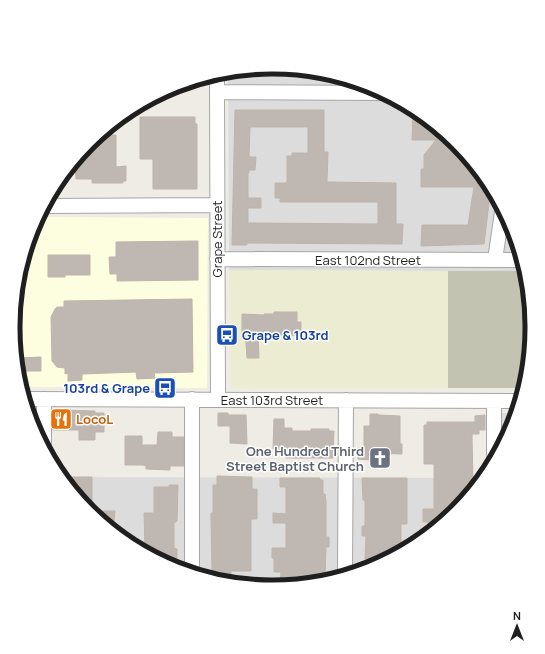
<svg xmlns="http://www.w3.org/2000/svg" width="545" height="654" font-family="Manrope,sans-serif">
  <rect width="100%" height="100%" fill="#efece6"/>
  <!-- residential -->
  <path fill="#dddcdc" d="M273,68L372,87L456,144L512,228L532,327L520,388H448V271L229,270L228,76Z
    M502,413H515L512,427L502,442Z
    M66,477L477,478L456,511L372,567L272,586L173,567L89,510Z"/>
  <!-- education -->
  <path fill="#fdfde0" d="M40,217L208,218L207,388L25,387L13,327L33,227Z"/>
  <!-- construction -->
  <path fill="#c3c3b1" d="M448,271H521L532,327L520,388H448Z"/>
  <!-- farmland -->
  <path fill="#ebecd2" d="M229,270L448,271V388H231Z"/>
  <!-- building -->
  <path fill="#bfb8b2" stroke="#c0b3a9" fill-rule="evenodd" d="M235,110H324V152H328L327,182L396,183V224H403L402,244L247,243V245H232ZM250,127H308V153H292V156H287V183H275V198H280V202H378V224L248,223V208H261V198H248V173H249V170H255L256,157H249Z
    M413,115L456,144L490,195L484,244L421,246L422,225H468L474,187H421V169H424V155L436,140H412Z
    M140,117H195V124H197V189H153V159H140Z
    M102,135H116V167L126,166V181H123V183H92V179H76L75,165L89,143H100V136Z
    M198,241V280L117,281V274H110L109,257H116V242Z
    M48,255H90V275H65V277H48Z
    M192,299L193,372L154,373L155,378L137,379L136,372L82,374V380L68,381V373L65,374V368L57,367L52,361L51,317L55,309L57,307H64V301Z
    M274,312H297V322H301V335H258L259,358H247L246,343L244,333H242V314L264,315V314H274Z
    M41,357V371H22L19,358Z
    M53,410L95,411V413H104V432H95V440H79V430H53Z
    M218,413H228V415H246L247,444L230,443V426H218Z
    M370,414H378V415L400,416V444H402V454L371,453V460L358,459V448H364V426H370Z
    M485,415V430H479V434H472L473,485L456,511L428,529V522H423V509H434V464H424V425H427V422H475V416Z
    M274,419H284V428H292V431H311V429H329V431H334L333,458H286V450L273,449Z
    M158,432H172V437H184V466H170V470L146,469V466L143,465H125V436H142V445H157Z
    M217,476L252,477V489H257V519H251V571H231V578L212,574V571L211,517V513H213V485H217Z
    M66,477H92V511H115L114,521H105L89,510Z
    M280,478H320V480H323V494H325L326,501V537H329V547H326L325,576L280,585L281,572H274V558H272V548H286V523H273V513L286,514V487H280Z
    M362,478H407V524H401V547L372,566V559H365L366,536H362V526H365V500H363Z
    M169,485H178L177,521L174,523V548L177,549V558H175V567L145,548L144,513H154V487H169Z"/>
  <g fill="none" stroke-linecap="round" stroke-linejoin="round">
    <!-- minor casing -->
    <g stroke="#a6a6a6" stroke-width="16">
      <path id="minor" d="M217,79L218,400
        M217,92L381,93
        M48,206L217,205
        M217,259L519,260
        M495,260L502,212
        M27,399L517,401
        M44,399V443
        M494,454V401
        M192,571V399
        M345,572L346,400"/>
    </g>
    <!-- minor -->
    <use href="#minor" stroke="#fff" stroke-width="14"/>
  </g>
  <!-- icons -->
  <defs>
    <g id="bus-square" transform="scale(1.15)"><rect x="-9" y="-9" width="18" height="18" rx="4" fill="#1a4fb4" stroke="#fff"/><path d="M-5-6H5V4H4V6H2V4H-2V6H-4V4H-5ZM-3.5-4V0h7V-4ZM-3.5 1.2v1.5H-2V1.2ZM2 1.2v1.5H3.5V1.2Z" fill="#fff"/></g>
    <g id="restaurant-square" transform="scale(1.15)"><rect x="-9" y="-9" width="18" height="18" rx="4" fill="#e8710a" stroke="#fff"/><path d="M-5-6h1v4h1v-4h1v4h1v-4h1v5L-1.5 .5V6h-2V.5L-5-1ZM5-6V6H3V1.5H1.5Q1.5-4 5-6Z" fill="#fff"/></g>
    <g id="church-square" transform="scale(1.15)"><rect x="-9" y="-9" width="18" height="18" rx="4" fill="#6b7280" stroke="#fff"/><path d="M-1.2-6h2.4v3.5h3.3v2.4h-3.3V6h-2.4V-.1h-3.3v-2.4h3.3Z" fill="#fff"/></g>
  </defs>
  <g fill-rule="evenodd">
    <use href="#bus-square" x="227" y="335"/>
    <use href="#bus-square" x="165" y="388"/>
    <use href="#restaurant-square" x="61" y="419"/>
    <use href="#church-square" x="380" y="458"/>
  </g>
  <g text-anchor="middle" stroke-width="3" stroke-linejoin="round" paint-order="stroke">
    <!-- street labels -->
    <g font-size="13" fill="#1f1f1f" stroke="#fff">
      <text transform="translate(217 239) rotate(-90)" y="5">Grape Street</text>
      <text x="368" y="265">East 102nd Street</text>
      <text x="272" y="405">East 103rd Street</text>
    </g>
    <!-- transit labels -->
    <g font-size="13" font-weight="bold" fill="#164399" stroke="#fff" text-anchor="start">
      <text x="242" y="340">Grape &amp; 103rd</text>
      <text x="150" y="393" text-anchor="end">103rd &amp; Grape</text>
    </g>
    <!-- food labels -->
    <g font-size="13" font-weight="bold" fill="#c56008" stroke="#fff" text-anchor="start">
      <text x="76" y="424">LocoL</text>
    </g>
    <!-- worship labels -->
    <g font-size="13" font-weight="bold" fill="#5b616d" stroke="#fff" text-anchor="end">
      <text x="364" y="456">One Hundred Third<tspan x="364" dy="15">Street Baptist Church</tspan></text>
    </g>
  </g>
  <!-- crop -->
  <path d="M0 0H545V654H0ZM272 74H273A252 252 0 0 1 525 326V328A252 252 0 0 1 273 580H272A252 252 0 0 1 20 328V326A252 252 0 0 1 272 74Z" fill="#fff" fill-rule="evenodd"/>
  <path fill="none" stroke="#1f1f1f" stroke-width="5" d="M272 74H273A252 252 0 0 1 525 326V328A252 252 0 0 1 273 580H272A252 252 0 0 1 20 328V326A252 252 0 0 1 272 74Z"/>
  <!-- north arrow -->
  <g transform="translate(517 626)" stroke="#ffffff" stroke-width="3" paint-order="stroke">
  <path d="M0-3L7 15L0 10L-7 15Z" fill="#1f1f1f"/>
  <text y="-6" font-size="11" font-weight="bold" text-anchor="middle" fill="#1f1f1f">N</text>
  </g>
</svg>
